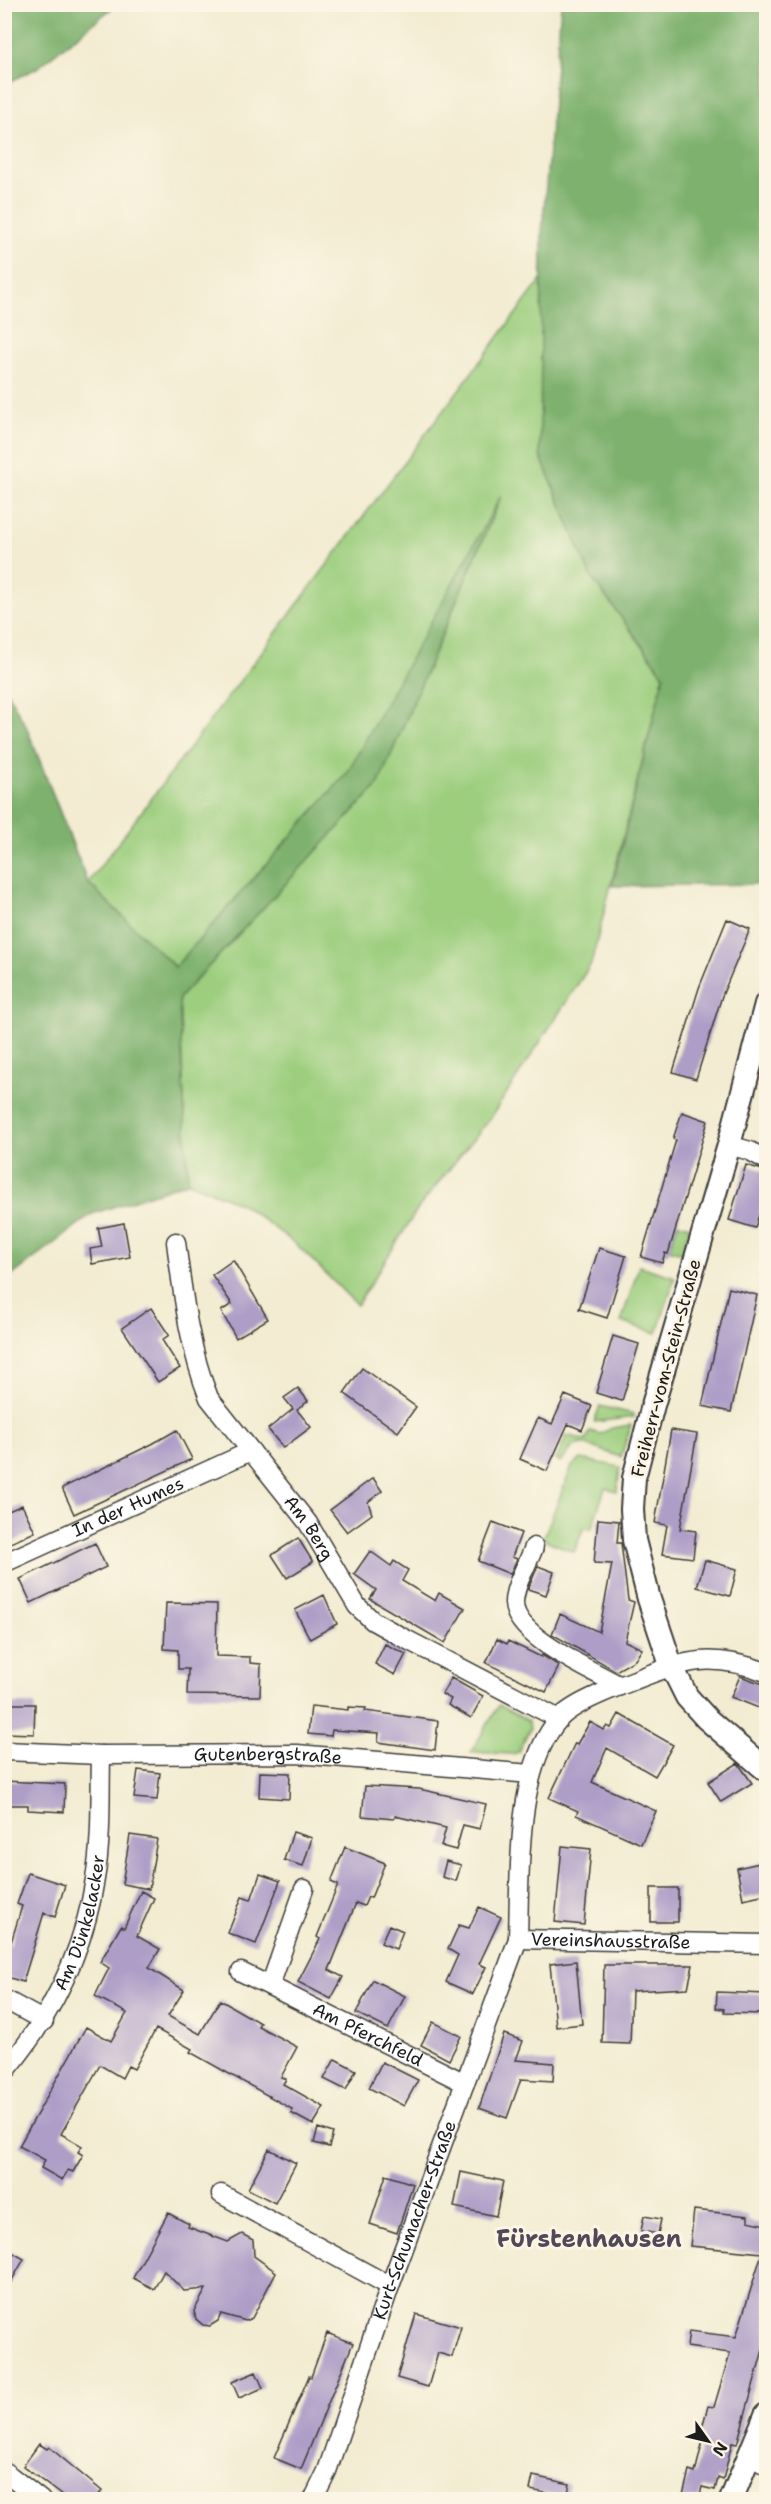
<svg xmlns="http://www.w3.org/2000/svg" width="771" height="2504" font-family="'Shantell Sans',sans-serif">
  <rect width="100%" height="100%" fill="#fcf5e5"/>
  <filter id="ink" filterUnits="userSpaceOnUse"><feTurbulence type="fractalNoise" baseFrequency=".0167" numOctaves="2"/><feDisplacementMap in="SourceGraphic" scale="12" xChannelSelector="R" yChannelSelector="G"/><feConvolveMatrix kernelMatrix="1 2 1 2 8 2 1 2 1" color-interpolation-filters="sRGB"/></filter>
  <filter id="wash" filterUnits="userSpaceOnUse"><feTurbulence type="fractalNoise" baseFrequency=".008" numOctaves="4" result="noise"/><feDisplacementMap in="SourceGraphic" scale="24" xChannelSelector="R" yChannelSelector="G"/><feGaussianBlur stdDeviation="1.35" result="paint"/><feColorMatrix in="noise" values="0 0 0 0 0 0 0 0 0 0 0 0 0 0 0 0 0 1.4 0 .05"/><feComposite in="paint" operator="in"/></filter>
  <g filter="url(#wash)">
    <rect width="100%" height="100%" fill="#f3ecd2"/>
    <!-- green -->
    <path fill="#9cce7e" stroke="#5c754d" stroke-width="1.5" d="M542,279L540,455L591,577L664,675L591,964L491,1117L419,1207L357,1305L297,1245L243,1205L188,1182L179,998L378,785L498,504L347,773L175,967L88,883Z
      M678,1223L690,1226L682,1253L669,1249Z
      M639,1266L675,1277L657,1333L621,1322Z
      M600,1406L634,1414V1417L594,1422Z
      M631,1425L621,1457L583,1444L573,1446L561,1462L556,1460L567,1435L586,1441L590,1431L600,1434L612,1428Z
      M581,1459L620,1467L617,1492L605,1488L591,1530L584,1527L574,1552L543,1539L572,1466Z
      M499,1705L528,1721L530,1728L518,1752L513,1754L471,1752Z"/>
    <!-- forest -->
    <path fill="#7db16d" stroke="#4c6644" stroke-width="1.5" d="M5,4H116V5L37,68L5,84Z
      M561,5H766V884L612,886L664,675L591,577L540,455L542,233Z
      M501,496L378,785L179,998L188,1182L92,1214L5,1281V688L26,726L88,883L175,967L347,773Z"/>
    <g id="blocks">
      <!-- building -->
      <path fill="#ae9dc7" d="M727,919L750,929L722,996L696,1079L673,1072L699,988Z
        M682,1112L708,1121L668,1254L665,1253L662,1263L641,1257L676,1140L673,1139Z
        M746,1165L766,1171V1191L755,1228L729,1220Z
        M124,1223L130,1257L92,1264L90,1249L102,1247L98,1228Z
        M599,1248L626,1256L607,1318L579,1309Z
        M233,1260L268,1319L236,1338L221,1311L232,1304L212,1275Z
        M729,1288L757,1295L731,1412L702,1406Z
        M151,1308L169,1335L162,1340L180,1368L158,1382L122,1328Z
        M613,1336L639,1344L622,1401L596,1393Z
        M362,1368L416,1407L398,1432L344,1393Z
        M298,1388L308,1401L297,1410L311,1427L283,1448L268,1429L293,1409L284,1398Z
        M565,1395L592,1406L582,1430L568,1424L547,1471L520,1459L538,1418L552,1424Z
        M177,1430L192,1459L74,1514L62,1488L152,1444Z
        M671,1430L697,1434L680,1529L696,1531L693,1558L662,1554L667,1525L655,1523Z
        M373,1478L382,1491L368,1502L372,1514L347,1532L330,1510Z
        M22,1505L35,1532L4,1546V1513Z
        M598,1519L619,1521L617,1543H621L628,1600L634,1602L625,1641L642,1649L635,1660L616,1671L552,1634L560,1614L599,1632L612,1564L594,1563Z
        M493,1522L521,1533L512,1557L517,1559L510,1574L478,1561Z
        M298,1538L313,1562L287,1578L272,1555Z
        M95,1543L106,1567L31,1603L20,1579Z
        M370,1551L391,1566L394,1561L408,1570L402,1581L435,1601L439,1593L465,1608L445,1643L370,1599L376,1590L354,1574Z
        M705,1560L737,1569L730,1596L697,1587Z
        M538,1566L554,1572L546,1595L528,1589Z
        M324,1595L337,1624L310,1639L295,1610Z
        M166,1603L217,1604L216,1656L250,1657V1663L261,1664L260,1696L187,1695L188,1669H178V1650L164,1649Z
        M497,1639L507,1644L508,1641L541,1657L542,1655L559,1666L546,1692L486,1663Z
        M385,1644L406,1654L395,1675L375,1664Z
        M740,1676L766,1685V1711L731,1697Z
        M451,1678L483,1696L471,1718L448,1705L451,1699L442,1694Z
        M4,1704H35L34,1734L4,1733Z
        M311,1706L348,1710V1707L366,1708L365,1711L438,1721L435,1750L378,1742L379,1733L332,1730L331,1736L308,1734Z
        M619,1714L673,1745L655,1776L607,1748L592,1782L656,1811L641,1844L576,1815L578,1811L549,1798L575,1743L577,1744L590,1722L604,1730L607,1726L611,1728Z
        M738,1763L752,1783L721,1802L708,1782Z
        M138,1770L160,1773L157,1800L134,1798Z
        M260,1772L290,1773L289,1799L259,1797Z
        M4,1781L65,1784L64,1812L28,1810V1805H4Z
        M365,1786L419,1789L486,1804L480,1829L463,1825L456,1850L441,1846L446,1828L395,1816L394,1819L362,1816Z
        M293,1832L312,1838L303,1866L284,1860Z
        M130,1835L157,1839L149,1889L122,1884Z
        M562,1846L591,1849L584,1925L555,1922Z
        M345,1847L385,1863L371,1898L368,1897L364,1906L356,1903L329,1970L343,1977L331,1999L298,1982L320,1939L317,1937L338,1885L331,1882Z
        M446,1861L461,1865L456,1881L442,1877Z
        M764,1862L766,1894L743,1899L737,1868Z
        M28,1873L65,1885L55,1917L44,1913L23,1982L4,1976V1945L10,1946L22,1906L17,1904Z
        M260,1874L280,1881L256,1944L228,1933L242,1897L251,1900Z
        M651,1888H678V1922H651Z
        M141,1891L154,1898L137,1936L160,1949L149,1968L184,1990L168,2016L200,2034L220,2000L260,2023L258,2026L297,2047L281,2077L286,2079L283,2084L324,2107L313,2125L291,2113L292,2109L190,2052L192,2049L156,2029L134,2069L128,2066L122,2078L100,2065L61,2134L82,2146L78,2152L83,2155L73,2172L68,2170L62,2180L41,2168L45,2160L19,2146L86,2027L111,2041L127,2013L95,1996L109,1968L100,1962L121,1926L124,1928Z
        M479,1907L501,1917L479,1964L486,1967L473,1994L446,1982L458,1955L448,1949L459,1925L469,1928Z
        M389,1925L403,1931L396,1949L381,1943Z
        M576,1961L582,2024L556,2027L550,1964Z
        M604,1965H693L688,1988L632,1991L630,2044L602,2043Z
        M373,1980L405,1996L388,2029L356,2013Z
        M717,1992L766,1994V2014L724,2013V2009L716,2008Z
        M433,2022L461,2036L449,2060L421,2045Z
        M504,2034L523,2041L516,2060L554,2063L553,2081L521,2079L507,2118L479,2108Z
        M335,2059L356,2070L346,2090L324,2079Z
        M382,2062L418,2080L404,2106L369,2088Z
        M318,2128L333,2133L329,2147L314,2143Z
        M269,2149L296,2163L275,2203L248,2189Z
        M461,2172L503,2181L496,2216L454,2207Z
        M386,2175L413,2184L397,2233L370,2224Z
        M694,2210L748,2216V2221L766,2225V2339L737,2444L732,2443L723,2480L718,2478L715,2490L702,2487L699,2499H682L689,2471L695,2473L704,2436L700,2435L708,2406L714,2407L730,2353L687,2347L689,2331L736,2337L762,2253L690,2246Z
        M168,2213L189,2224L188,2227L228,2242L242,2234L253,2240L254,2256L276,2272L252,2318L246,2321L221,2314L218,2321L210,2326L203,2325L196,2319L194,2311L206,2289L184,2291L164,2271L154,2289L133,2278Z
        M644,2216L661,2219L658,2234L641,2231Z
        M10,2251L24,2259L4,2294V2261Z
        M416,2314L461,2327L452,2357L438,2353L428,2387L397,2378Z
        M327,2333L353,2343L301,2469L274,2458L309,2376L311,2377Z
        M256,2372L263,2388L239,2398L232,2382Z
        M39,2444L47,2449L49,2447L102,2491L95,2499H66L23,2466Z
        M533,2476L570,2484L567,2497L530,2490Z"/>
    </g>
  </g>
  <g filter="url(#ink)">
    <use href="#blocks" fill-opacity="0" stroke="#3c3b37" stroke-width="1.5"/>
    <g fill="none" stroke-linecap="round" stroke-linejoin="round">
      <!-- minor casing -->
      <g stroke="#3c3b37" stroke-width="21">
        <g id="minor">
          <path d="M729,1145L750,1151L766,1160"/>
          <path id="s1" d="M176,1242C183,1295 189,1348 209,1398L308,1523L357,1606L373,1621L398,1635L559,1719"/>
          <path d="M534,1547C528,1564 514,1585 514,1603C514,1637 594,1671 620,1686"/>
          <path id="s2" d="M4,1563L251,1451"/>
          <path id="s3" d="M766,1672C713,1653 686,1659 635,1680C614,1688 573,1703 559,1719C515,1769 520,1876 518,1939L766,1944"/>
          <path id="s4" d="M4,1751L101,1755L297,1754L531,1774"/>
          <path id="s5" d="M304,1889L270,1986L465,2083"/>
          <path d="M241,1972L270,1986"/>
          <path d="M4,1999L44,2021"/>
          <path id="s6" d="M4,2073C51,2017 84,1951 95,1879C102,1839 100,1796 101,1755"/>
          <path d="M221,2194L390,2286"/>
          <path d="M751,2457L766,2465"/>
          <path d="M4,2471L41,2500"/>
          <path id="s7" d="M313,2500L327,2471L390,2286L518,1939"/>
        </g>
      </g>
      <!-- tertiary casing -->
      <g stroke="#3c3b37" stroke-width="26">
        <path id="tertiary" d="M766,1004L729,1145L653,1405L634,1478L632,1509L634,1540L649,1599L671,1665L687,1697L707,1719L766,1770
          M731,2500L766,2415"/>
      </g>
      <!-- minor -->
      <use href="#minor" stroke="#fff" stroke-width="18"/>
      <!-- tertiary -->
      <use href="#tertiary" stroke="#fff" stroke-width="22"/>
    </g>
  </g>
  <g text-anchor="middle" stroke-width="6" stroke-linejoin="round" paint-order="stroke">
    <!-- street labels -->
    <g font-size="18" fill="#1c1c1c" stroke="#fcf5e5">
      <text transform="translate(666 1368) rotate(-75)" y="6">Freiherr-vom-Stein-Straße</text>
      <text dy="6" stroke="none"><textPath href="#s2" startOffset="136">In der Humes</textPath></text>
      <text dy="6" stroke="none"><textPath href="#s1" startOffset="324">Am Berg</textPath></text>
      <text dy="6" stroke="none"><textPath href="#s4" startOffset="264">Gutenbergstraße</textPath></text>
      <text dy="6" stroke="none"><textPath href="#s6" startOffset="171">Am Dünkelacker</textPath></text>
      <text dy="6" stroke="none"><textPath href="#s3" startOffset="542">Vereinshausstraße</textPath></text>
      <text dy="6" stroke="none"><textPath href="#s5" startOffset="212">Am Pferchfeld</textPath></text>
      <text dy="6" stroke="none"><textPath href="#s7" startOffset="298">Kurt-Schumacher-Straße</textPath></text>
    </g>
    <!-- district labels -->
    <g font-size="24" font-weight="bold" fill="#4f4958" stroke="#fcf5e5">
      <text x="589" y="2247">Fürstenhausen</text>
    </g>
  </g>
  <!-- margin -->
  <rect width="771" height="2504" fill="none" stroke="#fcf5e5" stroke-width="24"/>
  <!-- north arrow -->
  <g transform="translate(708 2441) rotate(124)" stroke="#fcf5e5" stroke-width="4.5" paint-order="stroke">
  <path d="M0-4.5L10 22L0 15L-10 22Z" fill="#1c1c1c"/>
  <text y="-9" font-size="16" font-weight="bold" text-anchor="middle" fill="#1c1c1c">N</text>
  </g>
</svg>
